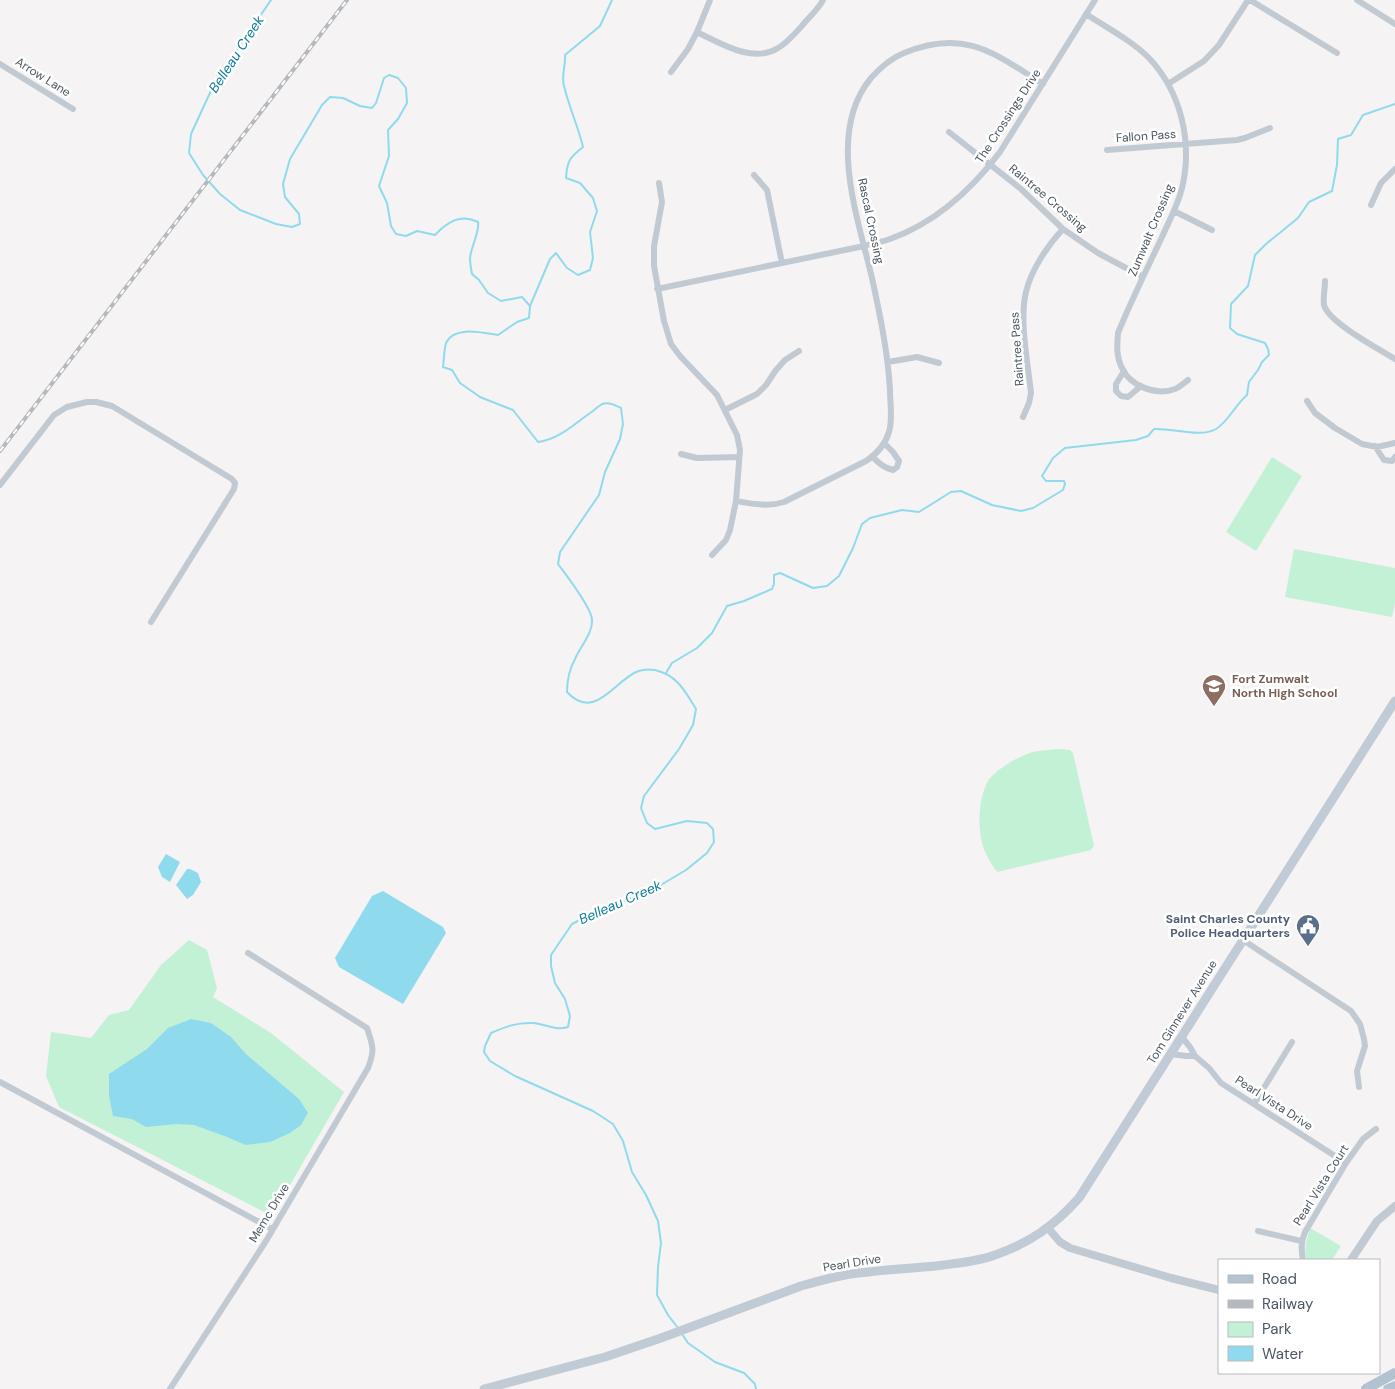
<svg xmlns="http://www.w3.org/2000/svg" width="1395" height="1389" font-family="'DM Sans',sans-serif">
  <rect width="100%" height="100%" fill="#f5f3f3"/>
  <!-- green -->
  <path fill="#c3f1d5" d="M1272,457L1302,476L1256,551L1226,532Z
    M1294,549L1395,568V604L1392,617L1285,597Z
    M1060,749L1070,750L1073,753L1094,846L1091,850L997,872C992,865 987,857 984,849C977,831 978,798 988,781C996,769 1019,756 1033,752C1042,750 1051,750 1060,749Z
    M189,940L207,950L217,988L213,997L271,1033L344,1092L272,1216L59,1107L46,1076L51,1032L91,1038L109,1015L129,1010L161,965Z
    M1310,1228L1341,1246L1332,1260H1307C1303,1249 1307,1239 1310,1228Z"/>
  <!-- water -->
  <path fill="#90daee" d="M166,854L180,862L170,882L162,877L158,867Z
    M187,869H190L198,873L201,882L193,895L187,899L176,885Z
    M383,891L443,927L446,933L403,1004L339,967L335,958L372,896Z
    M191,1019L211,1023L231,1037L246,1054L299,1099L308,1113L301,1125L290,1133L270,1142L246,1145L227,1137L194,1125L177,1124L146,1127L132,1119L113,1116L109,1096V1074L147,1049L168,1028Z"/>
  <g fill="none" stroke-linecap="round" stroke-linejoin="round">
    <!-- stream -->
    <path stroke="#90daee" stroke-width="2" d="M271,0L215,82L191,134L189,153L203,175L220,194L240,210L276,224L292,227L300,224L299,214L285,197L283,184L290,159L322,105L330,97L343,98L360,106L372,108L376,103L384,78L389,75L398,78L406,88L407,103L398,119L388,130L389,156L379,186L387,203L391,226L396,234L406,236L417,231L435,235C447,222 461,213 478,222C480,231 471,247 470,258C470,263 471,269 472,274L479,280L488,293L501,301L522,297L530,306
      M612,0L600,26L565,55C566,66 561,75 564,86C569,107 578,126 583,147C570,157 567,161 566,178L580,183L593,198L597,211L590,232L593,258L590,270L578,275L567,268L556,253L550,259L530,306L529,318L517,322L498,335C484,333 454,325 446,343C444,350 444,360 443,367L452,370L460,383L480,397L513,410L538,442C560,439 575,423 593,411C595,409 599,406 602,404C609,402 615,405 621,408L623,424L620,439L605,472L599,495L560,552L558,564C566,575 592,608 592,620C593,633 580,647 575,659C569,670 567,680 567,692C594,721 613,683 636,672C642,669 649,669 655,670C677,675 685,691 696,709L693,725L679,749L644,796L641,808L647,823L655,829L687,821L707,823L713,829L714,842L707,853L686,870L649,892L601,909L572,924L551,955V966L555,983L565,999L570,1016L568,1027C553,1031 547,1024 533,1023C517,1022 505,1027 491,1033L485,1046L484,1052L490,1061L515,1076L593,1111L613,1124L623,1141L632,1172L646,1195L658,1221L661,1243L658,1267L657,1295L668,1315L678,1328
      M666,673L672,663L697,648L712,633L727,606L744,601L772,589L774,584V575L780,573L813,588L827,586L839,576L853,548L862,524L870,518L902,510L919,512L951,492L961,491L992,505L1021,511L1033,508L1063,490L1065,484L1064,481H1046L1042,476L1053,458L1065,448L1136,440L1148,436L1154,429C1172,428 1201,438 1216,429C1228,422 1236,404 1247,395L1249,382L1258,370L1262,362L1269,355L1268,349L1265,343L1237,334L1230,328L1231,304L1248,286L1255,255L1266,244L1298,218L1309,202L1332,191L1337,165L1338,139L1351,135L1363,115L1395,104
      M682,1334L688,1343L715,1362L744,1373L755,1384L756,1389"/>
    <!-- minor -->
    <path stroke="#c1cad2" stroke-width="6" d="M1250,0L1337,53
      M1357,0L1395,24
      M1086,14C1107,28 1131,40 1149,58C1181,92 1193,142 1182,188C1178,205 1169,221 1162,237C1147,269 1131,301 1118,333C1117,345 1116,356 1122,368C1130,386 1156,396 1175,389C1180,387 1184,383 1188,380
      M697,32C720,43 753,64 778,48C787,43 794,34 801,27C808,18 818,10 823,0
      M0,64L73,109
      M671,72L688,49L697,32L710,0
      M1168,84L1204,61L1219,45L1248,0
      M949,132L1021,189L1063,229L1098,253L1143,277
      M1107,150L1237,140L1245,138L1270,128
      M754,175L767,190L782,263
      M659,183L662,202L654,246V266L664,321L671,344L680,356L717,395L737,435L740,450L736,501L730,530L726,540L712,555
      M1371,205L1381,183L1395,169
      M1174,211L1212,230
      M1325,281C1325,288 1323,297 1324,305C1328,322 1379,349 1395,359
      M657,289L864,246C873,243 882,242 890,239C935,223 972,189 1000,152L1095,0
      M888,362L917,357L939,363
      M1124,371L1116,384V391L1121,396L1128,397L1141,386
      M1307,401L1315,413L1335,428L1362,444L1377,447L1395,443
      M725,410L757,394L766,385L776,370L785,360L799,351
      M1023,417L1029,403L1031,393C1028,364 1019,320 1026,292C1031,270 1048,245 1063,229
      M1375,446L1384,460L1392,461L1395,457
      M681,454L697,458L739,457
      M872,456C878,463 884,468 893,470L897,467L899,461L893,452L884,443
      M0,485L54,415L67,407L87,402H96L112,406L232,479L235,483L234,489L151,622
      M736,501C753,504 768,507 784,502L866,461C877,454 885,445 889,432C893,419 890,404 890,390C888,353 880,315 872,278C858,218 826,132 871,78C880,68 891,58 904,53C964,28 994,53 1043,84
      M1243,940L1351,1011L1360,1024L1364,1039L1365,1046L1357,1071L1359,1087
      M1181,1036L1190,1047L1195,1056L1209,1068L1221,1083L1346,1163
      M1170,1054L1187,1056H1195
      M0,1082L272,1229
      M1254,1104L1292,1042
      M1258,1231L1301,1241
      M1303,1260C1301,1249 1301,1242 1305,1232L1346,1163L1363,1139L1376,1129
      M170,1389L266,1241L368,1068C375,1050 373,1046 367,1028L248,953"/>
    <!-- tertiary -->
    <path stroke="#c1cad2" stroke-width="8" d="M1048,1228L1060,1242L1070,1248L1171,1278L1219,1290
      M1351,1260L1377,1221L1395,1206"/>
    <!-- secondary -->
    <path stroke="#c1cbd6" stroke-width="9" d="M484,1389L605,1357L661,1338L801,1286C815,1282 830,1278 845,1275C875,1270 905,1269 936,1266C955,1263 977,1262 995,1255C1030,1243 1055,1225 1079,1198L1395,701"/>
    <!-- primary -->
    <path stroke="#b3c2d1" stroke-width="10" d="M1366,1389L1395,1373
      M1388,1389L1395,1386"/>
    <!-- rail casing -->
    <g stroke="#b5b8bd" stroke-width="4">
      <path id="rail" d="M0,451L347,0"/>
    </g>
    <!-- rail -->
    <use href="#rail" stroke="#fff" stroke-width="2" stroke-dasharray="5.5" stroke-linecap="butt"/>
  </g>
  <!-- icons -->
  <defs>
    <g id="school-pin" transform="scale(1.25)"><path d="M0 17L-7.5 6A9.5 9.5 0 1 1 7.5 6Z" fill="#8d6e63" stroke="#fff"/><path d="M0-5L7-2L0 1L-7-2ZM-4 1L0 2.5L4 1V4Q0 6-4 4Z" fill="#fff"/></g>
    <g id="civic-pin" transform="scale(1.25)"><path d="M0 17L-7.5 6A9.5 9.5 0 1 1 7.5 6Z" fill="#5c6f8a" stroke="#fff"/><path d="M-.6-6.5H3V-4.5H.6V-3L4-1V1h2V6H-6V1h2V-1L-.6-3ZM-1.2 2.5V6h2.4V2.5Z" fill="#fff"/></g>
  </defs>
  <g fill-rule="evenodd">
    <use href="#school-pin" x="1214" y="686"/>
    <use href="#civic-pin" x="1308" y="926"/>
  </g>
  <g text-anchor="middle" stroke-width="5" stroke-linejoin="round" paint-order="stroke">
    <!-- street labels -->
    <g font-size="12" fill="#4a5661" stroke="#fff">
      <text transform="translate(43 77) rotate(32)" y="4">Arrow Lane</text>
      <text transform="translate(1008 116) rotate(-57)" y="4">The Crossings Drive</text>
      <text transform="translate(1146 136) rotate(-4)" y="4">Fallon Pass</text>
      <text transform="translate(1048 198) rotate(40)" y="4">Raintree Crossing</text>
      <text transform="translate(871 221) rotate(78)" y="4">Rascal Crossing</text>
      <text transform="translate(1151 230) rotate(-67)" y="4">Zumwalt Crossing</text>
      <text transform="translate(1017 349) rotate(-94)" y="4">Raintree Pass</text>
      <text transform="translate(1182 1012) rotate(-58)" y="4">Tom Ginnever Avenue</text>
      <text transform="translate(1274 1103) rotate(33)" y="4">Pearl Vista Drive</text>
      <text transform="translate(1321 1185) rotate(-58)" y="4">Pearl Vista Court</text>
      <text transform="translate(269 1213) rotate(-59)" y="4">Memc Drive</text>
      <text transform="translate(852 1263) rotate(-9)" y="4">Pearl Drive</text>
    </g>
    <!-- education labels -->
    <g font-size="12" font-weight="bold" fill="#785e54" stroke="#fff" text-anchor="start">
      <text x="1232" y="683">Fort Zumwalt<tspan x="1232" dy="14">North High School</tspan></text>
    </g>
    <!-- service labels -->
    <g font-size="12" font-weight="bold" fill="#4e5e75" stroke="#fff" text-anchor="end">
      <text x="1290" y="923">Saint Charles County<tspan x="1290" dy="14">Police Headquarters</tspan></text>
    </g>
    <!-- water labels -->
    <g font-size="14" font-style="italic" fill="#0c7c9b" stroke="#fff">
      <text transform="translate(236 54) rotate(-57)" y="5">Belleau Creek</text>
      <text transform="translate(620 902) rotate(-24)" y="5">Belleau Creek</text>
    </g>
  </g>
  <!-- legend -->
  <rect x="1218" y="1259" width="162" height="115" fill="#ffffff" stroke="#b7bbc0"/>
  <rect x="1228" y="1275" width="25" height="8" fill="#b3c2d1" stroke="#b7bbc0"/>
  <text x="1262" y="1284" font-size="15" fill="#4a5661">Road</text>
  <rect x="1228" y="1300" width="25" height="8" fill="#b5b8bd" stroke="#b7bbc0"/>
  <text x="1262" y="1309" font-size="15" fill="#4a5661">Railway</text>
  <rect x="1228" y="1322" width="25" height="15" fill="#c3f1d5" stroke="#b7bbc0"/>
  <text x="1262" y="1334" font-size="15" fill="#4a5661">Park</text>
  <rect x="1228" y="1346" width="25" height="15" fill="#90daee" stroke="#b7bbc0"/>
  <text x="1262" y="1359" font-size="15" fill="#4a5661">Water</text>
</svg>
